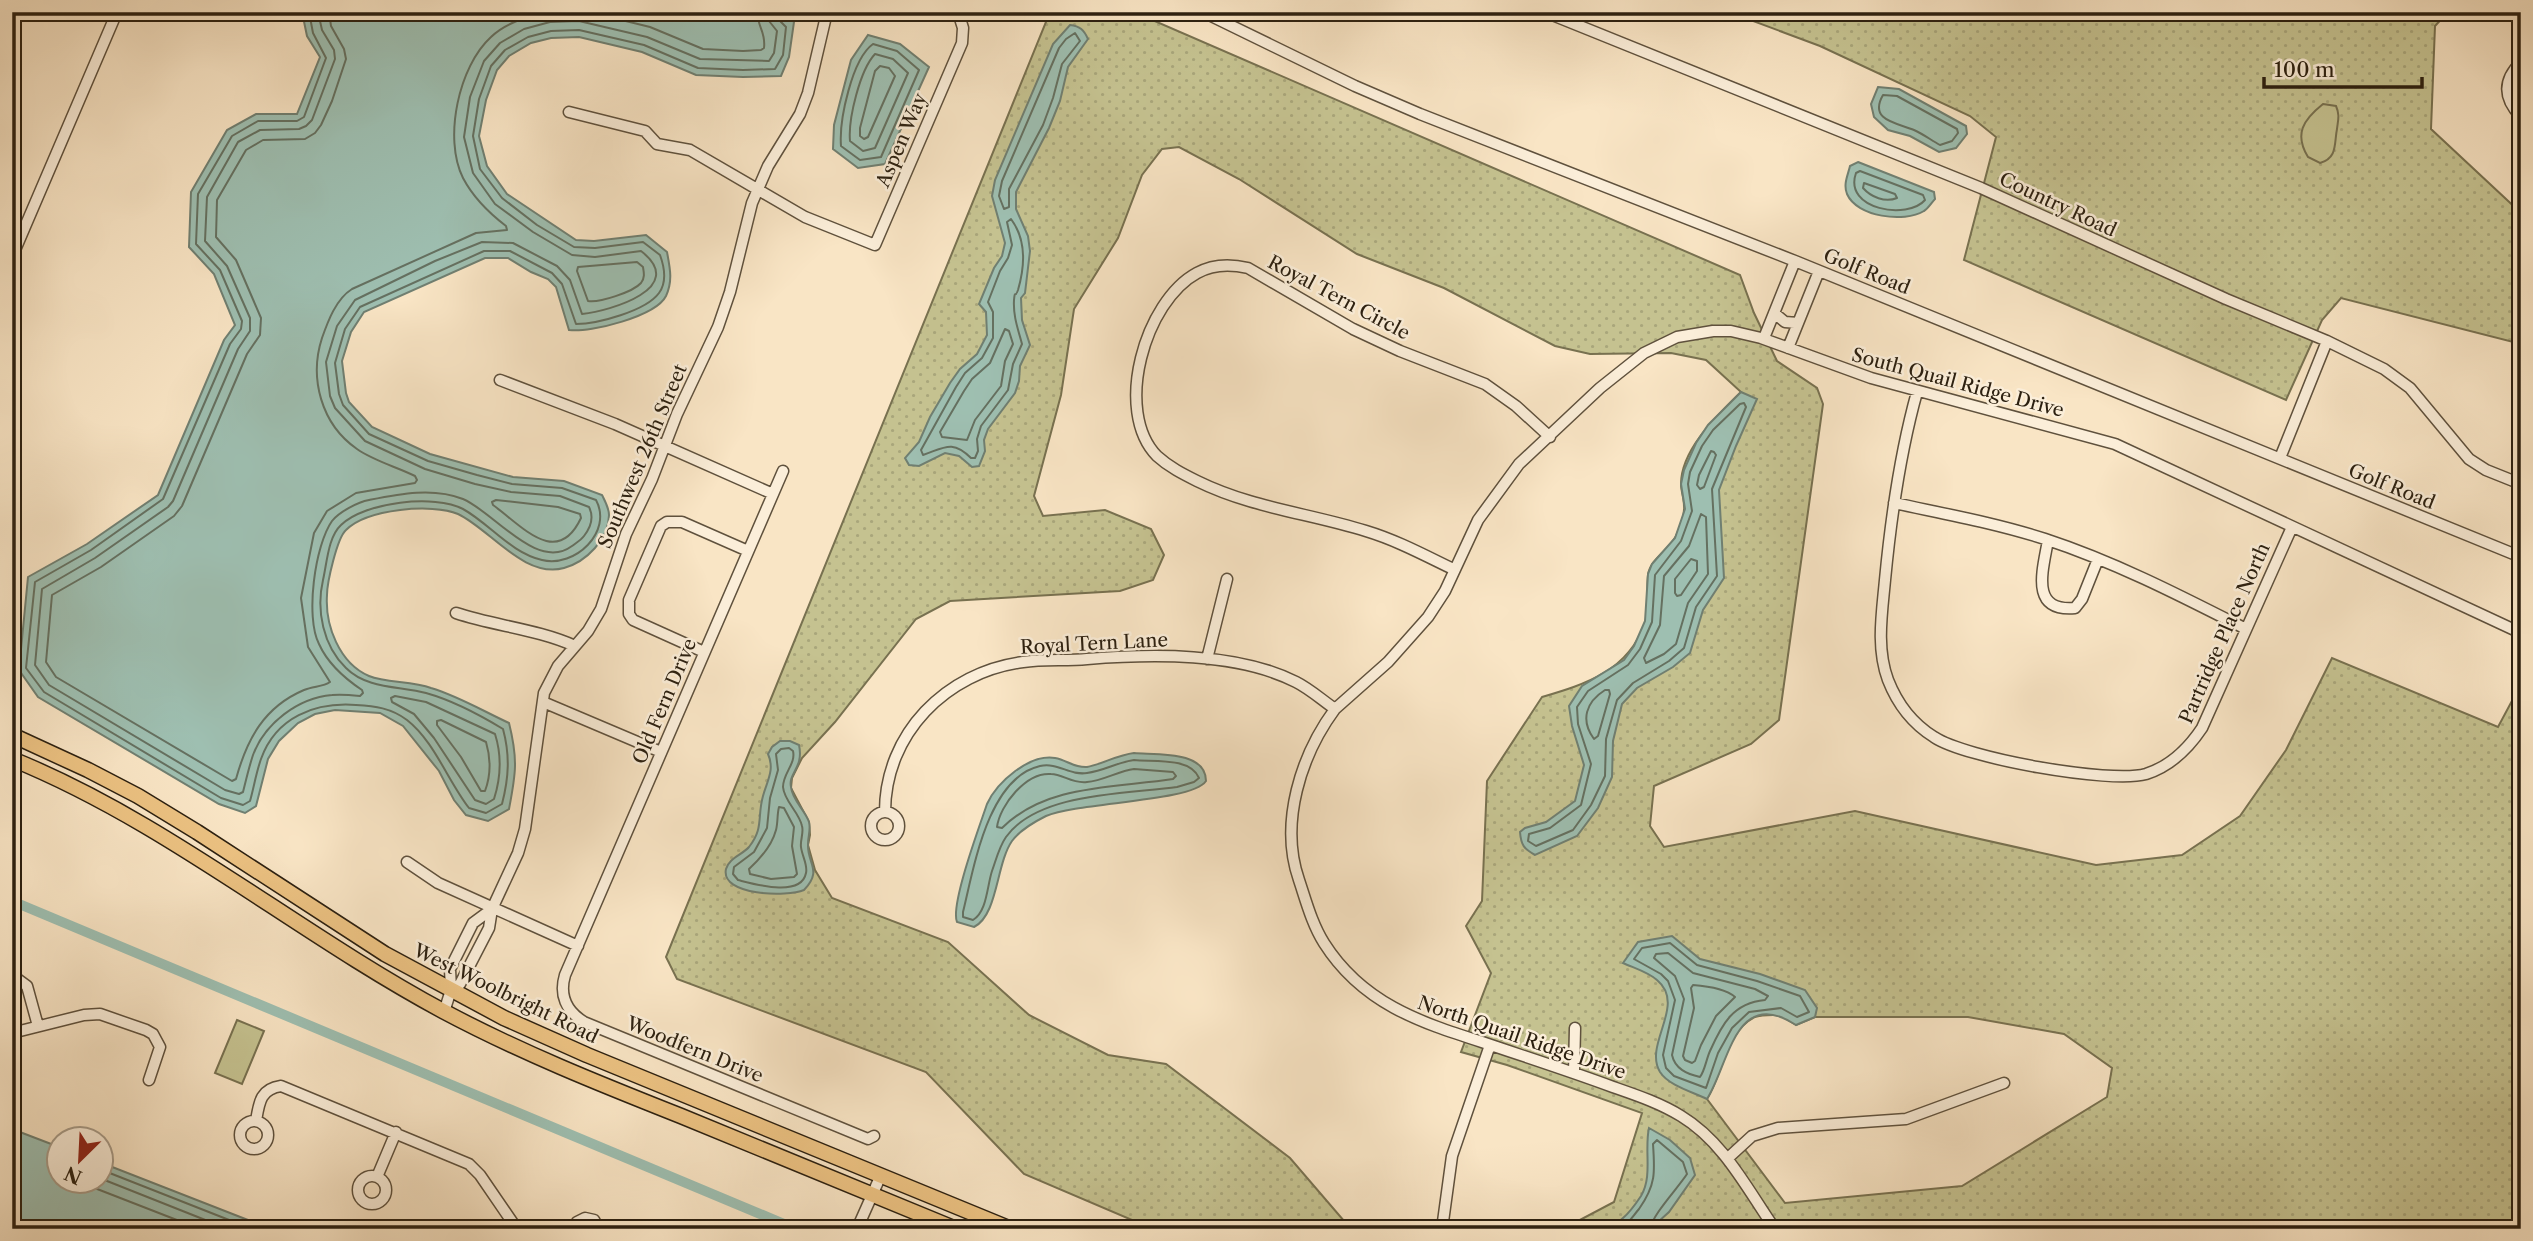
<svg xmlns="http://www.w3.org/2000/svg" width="2533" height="1241" font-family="'Libre Caslon Text',serif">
  <defs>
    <pattern id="grass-dots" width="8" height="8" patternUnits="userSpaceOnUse" patternTransform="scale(1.75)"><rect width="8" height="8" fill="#c5c290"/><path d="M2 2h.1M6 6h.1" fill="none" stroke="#a9a67b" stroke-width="1.8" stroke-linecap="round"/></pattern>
  </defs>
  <rect width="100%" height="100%" fill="#f9e5c5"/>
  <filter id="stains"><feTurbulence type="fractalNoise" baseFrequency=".00286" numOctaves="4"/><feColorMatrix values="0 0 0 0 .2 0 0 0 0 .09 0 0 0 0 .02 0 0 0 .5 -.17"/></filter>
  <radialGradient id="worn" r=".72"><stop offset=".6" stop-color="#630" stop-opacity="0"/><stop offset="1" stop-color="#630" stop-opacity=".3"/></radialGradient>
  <!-- grass -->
  <path fill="url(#grass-dots)" stroke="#787150" stroke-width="2" fill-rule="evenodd" d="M1050,12H1134L1740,275L1754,313L1777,361L1817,388L1823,404L1779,720L1751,744L1654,786L1650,826L1664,847L1855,811L2096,865L2182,855L2240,816L2286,750L2332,658L2498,727L2521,684V1229H1547L1578,1221L1614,1202L1642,1113L1507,1065L1461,1052L1491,973L1466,926L1482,901L1487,781L1542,697C1586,684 1628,671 1645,623C1650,607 1646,590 1648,575C1650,559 1669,550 1676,536C1680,528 1685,514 1684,506C1684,498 1681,491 1681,484C1681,449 1718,415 1741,392L1706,360L1671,353L1590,354L1555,346L1444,288L1357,254L1239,179L1179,147L1162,149L1142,175L1118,238L1074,309L1061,395L1034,496L1043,516L1105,510L1151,529L1164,555L1153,580L1120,591L950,601L916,619L835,722L802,758L792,778L791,788L809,822L810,835L808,845L815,870L832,898L948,942L1029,1015L1108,1055L1166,1064L1290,1158L1351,1229H1153L1024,1174L926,1072L677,979L666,957ZM1780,1015L1796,1025L1815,1017H1968L2064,1034L2112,1068L2107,1097L1962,1186L1785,1203L1707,1099C1722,1076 1727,1031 1753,1018C1760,1014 1772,1015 1780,1015Z
    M1729,12H2448L2435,26L2431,129L2521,213V344L2341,298L2322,320L2286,400L1964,260L1996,137L1970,116L1820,46Z"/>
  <!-- park -->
  <path fill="#c5c290" stroke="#787150" stroke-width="2" d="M2323,104L2336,106C2340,115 2338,120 2337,129C2334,143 2338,158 2320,163L2308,157C2294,134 2303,120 2323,104Z
    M237,1020L264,1031L242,1084L215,1073Z"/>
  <!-- water -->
  <path fill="#9ebfb1" stroke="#707f71" stroke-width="2" d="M302,12H779L794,22L789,57L781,76L743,77L696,75L642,52L579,37L551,38L531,43L509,56L497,70L486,100L479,136L487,166L507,194L576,240L594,241L646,235L667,252C670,268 673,281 666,296C656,316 591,333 569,330L556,287L548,279L531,272L508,258H485L364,312L351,332L342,361L346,393L349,402L372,427L430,454L513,477L564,481L602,495C605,501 609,508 609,515C609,539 586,562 564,568C524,579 490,529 458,514C432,503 367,509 346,530C337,538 327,583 327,595C325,625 339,663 369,676C386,683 412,681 431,688C458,696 483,711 509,723C518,759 516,773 509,809L488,821L466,815L454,800L439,771L403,726L380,713L335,710L315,714L298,723L279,741L268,759L256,806L245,813L219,804L38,697L19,670L28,577L87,544L158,495L224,340L235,325L214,274L189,247L191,192L227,130L256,114H297L320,57L307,36Z
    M1070,25C1080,26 1084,30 1088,39L1068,67L1060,101L1049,128L1016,192V209L1028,236L1030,251L1025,293L1021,298L1022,320L1030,345L1020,366L1019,381L1015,393L988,429L984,440L985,451L979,466L972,467L959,456L945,453L919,466L909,465L905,458L919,442L930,417L950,383L960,369L977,354L987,335L986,312L979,304L994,268L1002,256L1005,243L992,196L995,180L1053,44Z
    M868,35L900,44L929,67L885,164L858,168L833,149L834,125L851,60Z
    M1878,87L1899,89L1966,126L1967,134L1956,148L1939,152L1910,136L1888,130L1874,117L1871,104Z
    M1858,162L1934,192L1935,199C1932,202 1928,209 1924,211C1904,223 1857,217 1847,194C1843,184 1848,175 1850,166Z
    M1741,392L1757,399L1736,446L1719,490L1724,578L1703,610L1690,653L1673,667L1637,688L1622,704L1613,741L1612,777L1598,808L1577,836L1535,855C1524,849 1521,845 1520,832L1525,828L1546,822L1575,801L1584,765L1572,726L1569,706L1582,686L1624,660L1634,646L1645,621L1648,574L1652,564L1675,538L1685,509L1681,484L1684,470L1696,443L1708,425Z
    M780,741H790L799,745C804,768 788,773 791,787C792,800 805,810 809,822C811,830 808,836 808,844C807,864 823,870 804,890C788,897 720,896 726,869C729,858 742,855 749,847C764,828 757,817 763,796C767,781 775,770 768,754L772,747Z
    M1134,753C1155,755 1206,750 1206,781C1192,802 1078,802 1046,816C1034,822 1020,830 1012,841C996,864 998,915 974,927L957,922C950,905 980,825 987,804C997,782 1029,754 1055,758C1067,760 1074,768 1087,767C1103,764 1117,755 1134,753Z
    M1672,936L1700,959L1760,974L1805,990L1817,1008L1815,1017L1796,1025C1735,985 1729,1065 1707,1099C1693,1092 1669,1086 1660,1072C1643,1044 1687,1005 1657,980C1648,972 1634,968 1623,963L1638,942Z
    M1649,1128L1670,1140L1690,1158L1695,1175L1669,1212L1659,1221L1656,1229H1611C1615,1223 1618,1223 1623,1218C1629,1213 1637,1202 1641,1196C1653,1176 1644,1150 1649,1128Z
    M12,1129L59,1147L60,1182H102V1163L271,1229H12Z"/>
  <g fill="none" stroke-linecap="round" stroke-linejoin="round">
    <!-- shore -->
    <path stroke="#657060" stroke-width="2" d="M309,12L313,33L326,58L304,117L297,121H258L232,136L198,194L196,244L220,270L242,321L241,329L230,344L163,499L91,550L35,582L26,668L44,692L221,798L243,805L250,801C254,787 256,773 261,759C276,717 315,702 356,705C375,706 391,708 407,720C434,741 448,781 469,808L486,813L502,804C509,777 510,755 503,729C480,715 451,700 426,693C399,686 367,689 346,668C323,646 316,610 323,580C327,563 328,537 341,525C364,502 435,494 463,509C490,524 511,553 542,560C575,568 613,532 596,500L562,488L512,484L477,475L428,461L369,434L343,405L339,394L335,363L345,329L360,307L484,251H510L552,273L562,284L576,324C597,324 646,311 659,293C667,282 664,266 660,255L643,242L595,248L574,247L537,225L502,198L480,169L473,136L479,99L491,66L505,50L528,37L551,31L579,30L644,45L698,68L743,70L775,69L783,55L786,27L777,18L776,12
      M318,12L322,30L334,50L335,59L312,120L306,126L299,129L260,130L238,142L207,197L205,241L227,266L250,318V331L238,349L173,501L168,507L95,558L42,589L35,665L49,685L225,790L239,794L243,792C246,780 249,767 253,755C265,723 298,698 332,695C341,694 351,695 360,696L363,693L362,690C344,678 328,664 319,644C305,617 315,545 332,521C339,512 358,502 369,500C399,494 433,487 463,499C494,512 537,572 572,546C576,543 581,540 584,536C591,527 594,517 589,507L560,496L511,492L475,484L425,469L365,441L335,408L330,396L326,362L337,326L355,300L435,261L482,242L513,243L557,266L570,280L582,314C610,311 689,288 641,251L595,257L572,255L533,232L495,204L473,173L464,137L470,97L484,61L500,43L524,29L550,22L579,21L647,37L700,59L769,61L774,53L777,31L769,21L768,12
      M329,12L331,26L344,49L346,59L332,101L321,125L315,133L305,139L263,140L246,150L217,200L216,237L236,260L261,318L260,335L247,354L182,506L174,516L101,567L52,595L46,662L56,677L232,781L236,779C247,739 264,707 304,690C313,686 323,687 330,682L308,647L301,598L314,533L327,511L356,493L415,483L417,480L415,476C397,467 374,461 357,449C321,424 309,378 322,338C328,321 336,299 352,289L476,233L507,230L506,226C489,213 473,197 463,178C443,138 459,66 491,37C505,23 527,17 545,12
      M589,12L650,27L703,49L743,51L761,50L764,48C766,32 758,28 757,12
      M1075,33L1080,41L1062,64L1053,98L1043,125L1009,189V207L1004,209L999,196L1002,181L1059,48L1066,39Z
      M873,44L897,51L919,70L881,157L860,160L841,146C839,120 852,59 873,44Z
      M875,54L893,59L908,73L875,148L863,151L850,141C848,119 860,70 875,54Z
      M880,66L889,68L895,76L868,137L864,139L860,136V128L875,71Z
      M1883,95L1897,96L1957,129L1958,133L1952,141L1940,145C1931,140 1923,134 1914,130C1898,123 1868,121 1883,95Z
      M1860,171L1923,195L1925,200C1908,220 1843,210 1856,173Z
      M1864,183L1895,194L1897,198C1885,203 1871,197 1863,188Z
      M1011,219C1026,239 1025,266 1018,290C1015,299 1015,289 1014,300C1013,316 1018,329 1022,344L1013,364L1008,390L981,426L977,439L978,451L975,458H971C952,439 944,448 923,455L921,450L956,387L965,373L982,358L993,338V312L988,302L1000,271L1008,258L1012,245L1007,222Z
      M637,262L643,267C644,273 645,278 641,283C633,292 599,303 588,301L577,271L578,267Z
      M1005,329L1009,331L1013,344L1005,361L1001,386L975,420L967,440L942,437L940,432L964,391L972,379L990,363Z
      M1744,403L1746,407L1712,489L1717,576L1696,607L1684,648L1669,661L1633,683L1617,700L1606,739L1605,776L1591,805L1573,830L1536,846L1528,841L1529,834L1550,828L1581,805L1591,764L1578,724L1577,707L1588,691L1628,665L1640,649L1652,622L1655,575L1681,541L1692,511L1688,484L1690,472L1702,446L1713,430L1740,404Z
      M1711,451L1714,452L1716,455L1704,487L1700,489L1697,485L1699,475Z
      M496,500L558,507L580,514L581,518C557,569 521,525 493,505L492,502Z
      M1701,514L1706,517L1708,574L1688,603L1676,644L1664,654L1646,663L1644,658L1660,625L1664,576L1689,546Z
      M1691,559L1697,561V571L1681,595L1677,596L1675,593V579Z
      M1605,690H1609L1610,694L1598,736L1594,739C1580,720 1586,702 1605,690Z
      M395,696L426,702L495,734C502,756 501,777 494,799L486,804L475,800L434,738L414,714L392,702L391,698Z
      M441,720L486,742C491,759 491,775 485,791H481L461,757L437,725V721Z
      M789,748L793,751C796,764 783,773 783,787C784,801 799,812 802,826C804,833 800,840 801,847C802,856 808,865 806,873C801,898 754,884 738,880L733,874L734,867L754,852L767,828L770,798L778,770L776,754L781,749Z
      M1134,760C1154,762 1190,757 1199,778L1194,782L1177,787C1128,794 1038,792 1006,837C999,847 996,860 992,871C987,886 987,912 973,920L963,917V912C974,867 988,778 1040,766C1058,762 1070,776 1087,773C1104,771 1118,762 1134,760Z
      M1134,769L1173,772L1176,776L1173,779C1115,788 1046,784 1002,828L997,827C1000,805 1026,772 1051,774C1063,774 1072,784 1087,782C1103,781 1118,771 1134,769Z
      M779,807L784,808L794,827L792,846L797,874L794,877L771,879L750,874L749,869C760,859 772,845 776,830C778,823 777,814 779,807Z
      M1670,943L1697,965L1757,981L1800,996L1809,1012L1797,1017L1781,1008L1749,1012L1732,1028L1718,1053L1706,1088L1674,1076L1666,1068L1663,1055L1675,1000L1668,981L1661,974L1634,959L1642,948Z
      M1668,953L1693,973L1755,989L1768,996L1765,1000C1733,1003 1722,1024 1710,1051C1706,1060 1705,1070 1700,1077C1687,1074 1675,1069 1672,1055L1684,999L1675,976L1654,958L1656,954Z
      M1693,985C1706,986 1725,988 1735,997L1716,1016L1701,1045L1695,1061L1692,1063L1685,1060L1683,1056L1694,1008L1691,988Z
      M102,1170L252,1229
      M102,1179L228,1229
      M84,1182L92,1187L200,1229
      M1619,1229C1629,1224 1632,1217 1639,1209C1656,1185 1655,1172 1653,1144L1657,1140L1683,1162L1687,1174C1678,1188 1652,1215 1650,1229"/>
    <!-- canal -->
    <path stroke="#9ebfb1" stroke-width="10" d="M12,901L796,1229"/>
    <!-- minor casing -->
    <g stroke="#5f513d" stroke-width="13">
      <path id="minor" d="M1203,12L1355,86L1420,114L1795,261L2521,557
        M1545,12L1981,188L2226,299L2327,341L2384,369L2410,388L2469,459L2486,470L2521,484
        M2521,62C2503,80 2503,98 2521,117
        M569,112L645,131L657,144L690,150L805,217L875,245L962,43L963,28L958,12
        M12,257L117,12
        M1774,313L1785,322L1798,323
        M1764,338L1795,261
        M1788,348L1819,271
        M500,380L615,424L773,494
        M1917,392C1900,453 1891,517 1885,580C1882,613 1876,648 1888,680C1897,703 1913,724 1934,737C1965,758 2110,784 2146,774C2171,766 2188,749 2202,728L2292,527
        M2280,458L2327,341
        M783,471L565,975C559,995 566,1011 584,1022L868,1139L874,1136
        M1894,503C1945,514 1996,523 2045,539C2115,562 2181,596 2246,629
        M2048,540C2043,570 2029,612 2075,608L2082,599L2098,559
        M1453,569C1424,555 1396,540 1366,531C1308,513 1252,508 1197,481C1183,474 1169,467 1157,456C1113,411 1145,301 1197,273C1213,264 1231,264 1248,268L1353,329L1400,351L1485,384L1516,406L1550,437
        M456,613C495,626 537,629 575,646
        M704,652L633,620L629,614V600L661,526L667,522H682L748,551
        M1207,659L1227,579
        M543,702L661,752
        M871 826a14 14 0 1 1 28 0a14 14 0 1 1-28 0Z
        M885,812C885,734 946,672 1023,662C1044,659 1066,661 1087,659C1151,654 1237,652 1296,682C1310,689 1322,700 1335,709
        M407,862L438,883L578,946
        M12,975L27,986L38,1026
        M451,990L460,984L489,928L492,909L518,853L525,829L544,693L558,666L588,631L601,609L626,534L652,479L677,414L718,327L730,292L752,203L768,166L800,114L808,93L827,12
        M444,1012L451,990L450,969L473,923L492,909
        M12,1033L84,1015L100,1014L146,1030L153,1034L160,1047L149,1080
        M1574,1072L1575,1028
        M240 1135a14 14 0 1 1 28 0a14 14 0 1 1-28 0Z
        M256,1121C259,1103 260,1089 281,1086L469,1164L480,1175L517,1229
        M1728,1158L1752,1136L1778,1128L1906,1119L2004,1083
        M358 1190a14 14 0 1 1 28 0a14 14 0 1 1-28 0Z
        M377,1177L396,1132
        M573,1229L577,1222L585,1218L594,1220L599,1229
        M857,1229L881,1175
        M1442,1229L1452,1156L1490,1045
        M1775,1229C1747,1189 1724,1142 1681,1116C1660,1103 1636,1095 1613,1087C1570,1071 1526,1057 1482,1042C1419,1022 1362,1003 1324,943C1312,924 1306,901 1299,880C1279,823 1301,755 1335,709L1388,662L1428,617L1445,591L1478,520L1519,464L1600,388L1644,353L1677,337L1713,331H1731L1761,338L1871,378L2115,444L2521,633"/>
    </g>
    <!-- major casing -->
    <g stroke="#2c2010" stroke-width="17">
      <path id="major" d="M12,735L88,770L138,796L197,832L385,954L504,1018L587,1055L1011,1229
        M12,759C167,822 296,932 443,1011C520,1052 600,1084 681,1116C773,1154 865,1191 956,1229"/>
    </g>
    <!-- minor -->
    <use href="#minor" stroke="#fbeed9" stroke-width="10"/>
    <!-- major -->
    <use href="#major" stroke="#ecc282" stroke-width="14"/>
  </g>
  <g text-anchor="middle" stroke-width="5" stroke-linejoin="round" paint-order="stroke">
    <!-- street labels -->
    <g font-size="19" fill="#2c2010" stroke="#fbeed9">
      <text transform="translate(901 140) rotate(-67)" y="7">Aspen Way</text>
      <text transform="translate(2058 204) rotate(25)" y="7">Country Road</text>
      <text transform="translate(1867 271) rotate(22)" y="7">Golf Road</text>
      <text transform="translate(1339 297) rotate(28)" y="7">Royal Tern Circle</text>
      <text transform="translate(1958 382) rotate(15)" y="7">South Quail Ridge Drive</text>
      <text transform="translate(642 456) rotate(-67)" y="7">Southwest 26th Street</text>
      <text transform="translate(2392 486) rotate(22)" y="7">Golf Road</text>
      <text transform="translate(2224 633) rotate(-66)" y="7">Partridge Place North</text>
      <text transform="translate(1094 643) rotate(-3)" y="7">Royal Tern Lane</text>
      <text transform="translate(664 701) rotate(-67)" y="7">Old Fern Drive</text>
      <text transform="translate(506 993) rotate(26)" y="7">West Woolbright Road</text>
      <text transform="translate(1522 1037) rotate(19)" y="7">North Quail Ridge Drive</text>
      <text transform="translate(695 1049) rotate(22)" y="7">Woodfern Drive</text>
    </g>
  </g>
  <!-- margin -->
  <rect width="2533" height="1241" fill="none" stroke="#f9e5c5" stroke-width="42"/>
  <rect x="14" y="14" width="2505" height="1213" fill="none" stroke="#2c2010" stroke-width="3.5"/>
  <rect x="21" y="21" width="2491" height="1199" fill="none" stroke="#2c2010" stroke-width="2"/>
  <!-- north arrow -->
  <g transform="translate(80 1160) rotate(204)"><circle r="33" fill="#fbeed9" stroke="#a89c89" stroke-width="2"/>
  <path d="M0-5L12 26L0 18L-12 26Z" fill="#8f2418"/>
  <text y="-10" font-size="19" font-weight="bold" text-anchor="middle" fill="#2c2010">N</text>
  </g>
  <!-- scale -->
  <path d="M2264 77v10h158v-10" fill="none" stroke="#2c2010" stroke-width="3.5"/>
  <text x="2274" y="77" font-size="21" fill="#2c2010" stroke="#fbeed9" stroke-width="5" paint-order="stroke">100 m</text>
  <rect width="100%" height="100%" filter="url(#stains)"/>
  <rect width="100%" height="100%" fill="url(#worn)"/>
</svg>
